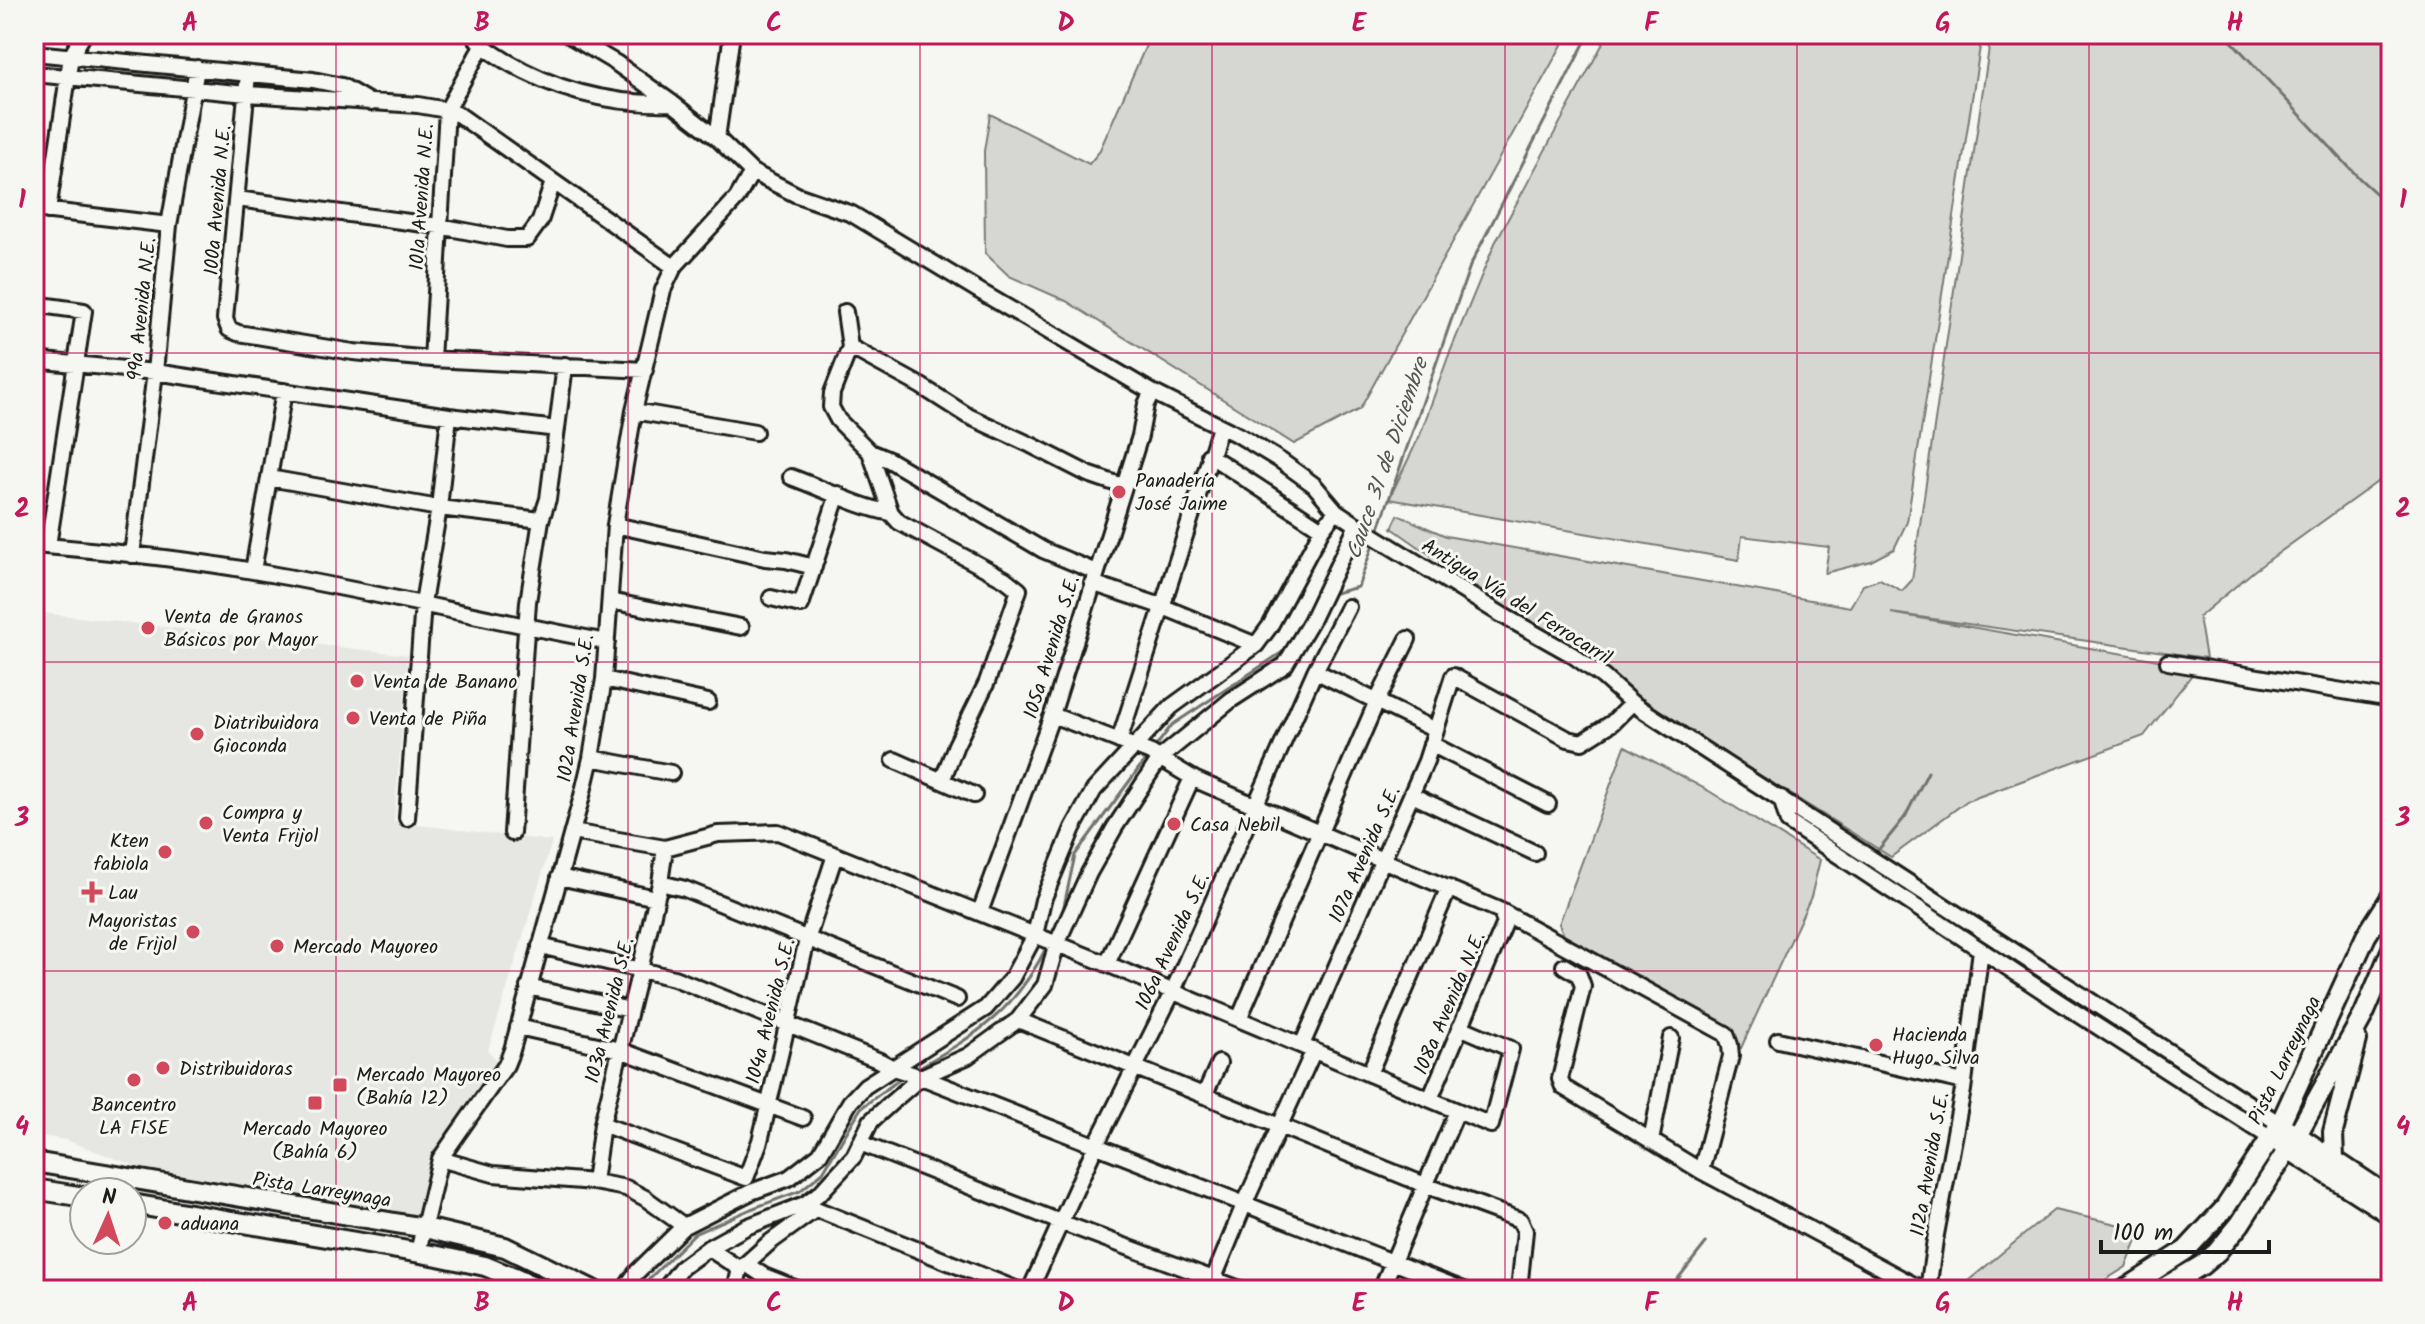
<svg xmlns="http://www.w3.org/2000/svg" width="2425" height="1324" font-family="Kalam,sans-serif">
  <rect width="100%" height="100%" fill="#f6f6f2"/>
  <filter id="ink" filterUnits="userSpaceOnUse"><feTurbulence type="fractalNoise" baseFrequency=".0125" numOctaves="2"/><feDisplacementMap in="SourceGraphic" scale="16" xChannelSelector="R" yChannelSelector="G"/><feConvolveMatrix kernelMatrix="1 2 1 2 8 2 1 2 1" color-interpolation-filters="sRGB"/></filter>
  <g filter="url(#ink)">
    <!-- built -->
    <path fill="#e6e6e2" d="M34,612L408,655L394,822L552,841L488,1051L500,1063L460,1127L429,1158L419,1217L251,1191L146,1170L66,1140L34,1135Z"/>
    <!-- green -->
    <path fill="#d6d6d2" stroke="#797977" stroke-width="2" d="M1151,34H1568L1360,409L1294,444L1066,301L1009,276L985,253L984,151L990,114L1089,164L1099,152Z
      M1608,34H1982L1907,522L1894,549L1871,561L1825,573L1829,547L1742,536L1739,560L1389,499L1420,435L1448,357L1495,243Z
      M1991,34H2391V472L2255,570L2199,617L2206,658L1891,613L2198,667L2144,736L1967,801L1891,857L1603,677L1392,528L1398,515L1446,536L1850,607L1863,585L1880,579L1902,591L1912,580Z
      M1625,746L1709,791L1820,860L1811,897L1741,1048L1570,949L1559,924Z
      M2054,1210L2116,1224L2140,1234L2126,1267L2089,1290H1957Z"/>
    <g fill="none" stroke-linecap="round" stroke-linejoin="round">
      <!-- stream -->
      <path stroke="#727271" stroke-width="3" d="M2225,34L2360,179L2391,207
        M1378,531L1470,266L1589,34
        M1331,594L1358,587L1374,542
        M1153,750L1172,725L1284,651L1316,598
        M1875,854L1905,817L1928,772
        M1051,937L1062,915L1075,855L1148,756
        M914,1070C977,1035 1016,1011 1048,944
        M644,1290L649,1279L694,1234L751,1209L800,1191L823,1172L861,1108L904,1076
        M1669,1290L1706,1243"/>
      <!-- minor casing -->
      <g stroke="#1c1c1c" stroke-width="20">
        <path id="minor" d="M473,34C482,47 493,53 506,61C558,92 612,105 672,103
          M567,34L616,63L672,103L717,138L752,172L797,195L852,214L981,292L1152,392L1240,436L1281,461L1314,485L1336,511L1369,533L1502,615L1571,654L1603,677L1632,703L2280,1124
          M34,53L313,80L342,86L371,103
          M34,74L247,94L418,105L447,110L459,115L674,267
          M248,74L225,319L229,329L238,333L353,352L432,359L645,370
          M717,138L732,34
          M237,199L439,226L507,239H527L540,221L553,182
          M34,209L169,225
          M48,211L71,56L84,34
          M34,304L84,311L48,546
          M845,312L850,347L832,393L831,407L838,420L870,452L891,513L899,522L1005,579L1019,590L987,682L956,745L942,781
          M850,347L921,386L968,416L1031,445L1088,474L1123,486
          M432,359L447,110L482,46
          M34,360L155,372L449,416L557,429
          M634,411L755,432
          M870,452L889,460L1043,550L1096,572
          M1209,455L1322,529
          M791,477C824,489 856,506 891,513
          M269,478L439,508L541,520
          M615,525L765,558L786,560L814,567
          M34,545C107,551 181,558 253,571C371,591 488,620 607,642
          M132,555L155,372L169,225L197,68
          M253,571L284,391
          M1092,583L1161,606L1256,645
          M771,598L801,605L838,494
          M610,601L741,627
          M2168,662L2391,699
          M1315,671L1435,730
          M604,679L708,702
          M1052,715L1151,753L1196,780L1501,911L1505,923L1430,1099
          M1119,741L1220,427
          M1431,744L1548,804
          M591,758L671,773
          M894,760L974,795
          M1412,795L1535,853
          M1781,798L1788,822L2061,1003L2271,1138
          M407,818L423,603L439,508L449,416
          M572,832L665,848L718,834L778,832L1107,964L1491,1125L1511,1049L1460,1027
          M512,833L528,602L541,520L548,499L565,365
          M559,877L656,898
          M660,883L685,889L957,999
          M1501,911L1726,1034L1730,1045L1731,1056L1701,1171
          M980,912L1052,715L1140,436L1146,404L1152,392
          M540,946L674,978L880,1061L893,1068L921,1077L1464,1290
          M1107,964L1192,778
          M1564,966L1579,975L1583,986L1560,1079L1563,1087L1701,1171L1923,1290
          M528,987L630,1010
          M1239,1019L1377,701L1408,639
          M1018,1020L1425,1185L1520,1220L1525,1231L1519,1290
          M518,1027L620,1050L803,1118
          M1778,1040L1964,1082
          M1302,1045L1426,761L1453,676L1568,739L1582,742L1612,723L1632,703
          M1369,1074L1449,888
          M1204,1096L1219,1063
          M602,1124L746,1178L760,1141L807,940L835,855
          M1651,1141L1671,1038
          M860,1143L1060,1222L1243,1290
          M440,1159L493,1174L594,1182L626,1188L645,1198L684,1226
          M594,1182L602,1124L640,970L660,883L665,848
          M708,1248L740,1269
          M418,1252L440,1159L506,1065L512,1050L582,796L591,758L604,679L615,525L634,411L663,290L674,267L737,198L752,172
          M746,1264L764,1276L800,1290
          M624,1290L636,1273L684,1226L751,1192L789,1178L820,1154L850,1102L865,1086L986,1008L1012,978L1035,935L1043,900L1073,828L1094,790L1171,707L1256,645L1270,626L1322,529L1336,511
          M664,1290L681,1268L708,1248L746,1227L805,1204L821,1192L854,1156L871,1121L892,1102L921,1077L968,1056L1018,1020L1045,985L1057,943L1089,873L1115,827L1160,758L1231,700L1285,665L1311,621L1357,525
          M735,1290L740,1269L769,1243L816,1209L1018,1290
          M1030,1290L1095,1147L1173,991L1315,671L1348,607
          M1209,1290L1244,1205L1314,1050
          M1381,1290L1457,1111
          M1928,1290L1935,1240L1963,1090L1981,950"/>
      </g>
      <!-- major casing -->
      <g stroke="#1c1c1c" stroke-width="24">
        <path id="major" d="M2289,1130L2391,1198
          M2279,1143L2391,1215
          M2334,1159L2333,1132L2357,1040
          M34,1162L425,1228L505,1247L593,1290
          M34,1189L84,1197
          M132,1204L438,1256L485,1266L543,1290
          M2124,1290L2186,1250L2225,1208L2280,1124L2366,936L2391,897
          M2160,1290L2202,1265L2217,1252L2240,1224L2297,1135L2364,1014L2391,951"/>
      </g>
      <!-- minor -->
      <use href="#minor" stroke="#f6f6f2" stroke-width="14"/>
      <!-- major -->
      <use href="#major" stroke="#f6f6f2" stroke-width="18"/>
    </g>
  </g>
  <!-- grid -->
  <path fill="none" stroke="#c2185b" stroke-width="2" stroke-opacity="0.55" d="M336,34V1290M628,34V1290M920,34V1290M1212,34V1290M1505,34V1290M1797,34V1290M2089,34V1290M34,353H2391M34,662H2391M34,971H2391"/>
  <!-- markers -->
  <g fill="#d1495b" stroke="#f6f6f2" stroke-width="3">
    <circle cx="1119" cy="492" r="8"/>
    <circle cx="148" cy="628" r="8"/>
    <circle cx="357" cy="681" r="8"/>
    <circle cx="353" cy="718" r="8"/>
    <circle cx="197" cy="734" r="8"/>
    <circle cx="206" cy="823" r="8"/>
    <circle cx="1174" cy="824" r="8"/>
    <circle cx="165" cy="852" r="8"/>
    <path d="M88 880h8v8h8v8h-8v8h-8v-8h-8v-8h8z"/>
    <circle cx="193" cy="932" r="8"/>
    <circle cx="277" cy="946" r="8"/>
    <circle cx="1876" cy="1045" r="8"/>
    <circle cx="163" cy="1068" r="8"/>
    <circle cx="134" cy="1080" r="8"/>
    <rect x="332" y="1077" width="16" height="16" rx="4"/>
    <rect x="307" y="1095" width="16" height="16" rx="4"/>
    <circle cx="165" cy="1223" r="8"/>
  </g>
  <g text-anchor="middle" stroke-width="6" stroke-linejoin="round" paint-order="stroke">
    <!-- street labels -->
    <g font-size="20" fill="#1c1c1c" stroke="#f6f6f2">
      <text transform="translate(421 197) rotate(-86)" y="7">101a Avenida N.E.</text>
      <text transform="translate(217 200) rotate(-85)" y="7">100a Avenida N.E.</text>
      <text transform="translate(141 309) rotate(-84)" y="7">99a Avenida N.E.</text>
      <text transform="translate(1517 601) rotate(32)" y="7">Antigua Vía del Ferrocarril</text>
      <text transform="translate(1051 647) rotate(-73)" y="7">105a Avenida S.E.</text>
      <text transform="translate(575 708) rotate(-81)" y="7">102a Avenida S.E.</text>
      <text transform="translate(1364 854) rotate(-66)" y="7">107a Avenida S.E.</text>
      <text transform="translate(1172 941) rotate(-65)" y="7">106a Avenida S.E.</text>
      <text transform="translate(1449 1003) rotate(-67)" y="7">108a Avenida N.E.</text>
      <text transform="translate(609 1010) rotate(-76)" y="7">103a Avenida S.E.</text>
      <text transform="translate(770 1011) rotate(-76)" y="7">104a Avenida S.E.</text>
      <text transform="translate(2284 1060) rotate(-64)" y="7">Pista Larreynaga</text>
      <text transform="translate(1929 1164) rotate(-80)" y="7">112a Avenida S.E.</text>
      <text transform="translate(322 1189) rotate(9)" y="7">Pista Larreynaga</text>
    </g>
    <!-- poi labels -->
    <g font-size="20" fill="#1c1c1c" stroke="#f6f6f2" text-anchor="start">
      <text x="1135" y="487">Panadería<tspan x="1135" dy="23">José Jaime</tspan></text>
      <text x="164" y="623">Venta de Granos<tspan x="164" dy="23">Básicos por Mayor</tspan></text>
      <text x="373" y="688">Venta de Banano</text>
      <text x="369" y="725">Venta de Piña</text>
      <text x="213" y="729">Diatribuidora<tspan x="213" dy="23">Gioconda</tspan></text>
      <text x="222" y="819">Compra y<tspan x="222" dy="23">Venta Frijol</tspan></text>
      <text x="1190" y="831">Casa Nebil</text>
      <text x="149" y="847" text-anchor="end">Kten<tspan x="149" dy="23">fabiola</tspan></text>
      <text x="108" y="899">Lau</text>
      <text x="177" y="927" text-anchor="end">Mayoristas<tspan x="177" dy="23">de Frijol</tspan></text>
      <text x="293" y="953">Mercado Mayoreo</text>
      <text x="1892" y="1041">Hacienda<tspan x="1892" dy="23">Hugo Silva</tspan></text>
      <text x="179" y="1075">Distribuidoras</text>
      <text x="356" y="1081">Mercado Mayoreo<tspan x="356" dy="23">(Bahía 12)</tspan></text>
      <text x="134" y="1111" text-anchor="middle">Bancentro<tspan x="134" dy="23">LA FISE</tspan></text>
      <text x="315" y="1135" text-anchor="middle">Mercado Mayoreo<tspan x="315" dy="23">(Bahía 6)</tspan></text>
      <text x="181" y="1230">aduana</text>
    </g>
    <!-- water labels -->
    <g font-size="22" font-style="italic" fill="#565654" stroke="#f6f6f2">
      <text transform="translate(1386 458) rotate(-71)" y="8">Cauce 31 de Diciembre</text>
    </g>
  </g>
  <!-- margin -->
  <rect width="2425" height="1324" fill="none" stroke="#f6f6f2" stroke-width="88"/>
  <!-- north arrow -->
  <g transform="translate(108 1216) rotate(3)"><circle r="38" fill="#f6f6f2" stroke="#9f9f9c" stroke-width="2"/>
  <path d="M0-6L14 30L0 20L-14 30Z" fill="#d1495b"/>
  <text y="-12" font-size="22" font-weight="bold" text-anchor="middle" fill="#1c1c1c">N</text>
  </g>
  <!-- scale -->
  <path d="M2101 1240v12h168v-12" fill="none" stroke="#1c1c1c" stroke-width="4"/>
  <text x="2113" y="1240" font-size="24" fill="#1c1c1c" stroke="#f6f6f2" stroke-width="6" paint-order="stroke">100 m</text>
  <rect x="44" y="44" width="2337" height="1236" fill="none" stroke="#c2185b" stroke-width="3"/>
  <g font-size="26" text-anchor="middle" font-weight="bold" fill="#c2185b">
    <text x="190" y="31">A</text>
    <text x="482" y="31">B</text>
    <text x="774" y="31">C</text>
    <text x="1066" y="31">D</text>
    <text x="1359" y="31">E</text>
    <text x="1651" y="31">F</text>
    <text x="1943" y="31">G</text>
    <text x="2235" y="31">H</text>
    <text x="22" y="208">1</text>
    <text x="2403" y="208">1</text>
    <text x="22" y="517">2</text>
    <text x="2403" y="517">2</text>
    <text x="22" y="826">3</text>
    <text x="2403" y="826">3</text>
    <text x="22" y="1135">4</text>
    <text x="2403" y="1135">4</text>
    <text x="190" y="1311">A</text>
    <text x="482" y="1311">B</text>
    <text x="774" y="1311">C</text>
    <text x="1066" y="1311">D</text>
    <text x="1359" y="1311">E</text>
    <text x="1651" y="1311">F</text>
    <text x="1943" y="1311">G</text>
    <text x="2235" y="1311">H</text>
  </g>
</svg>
